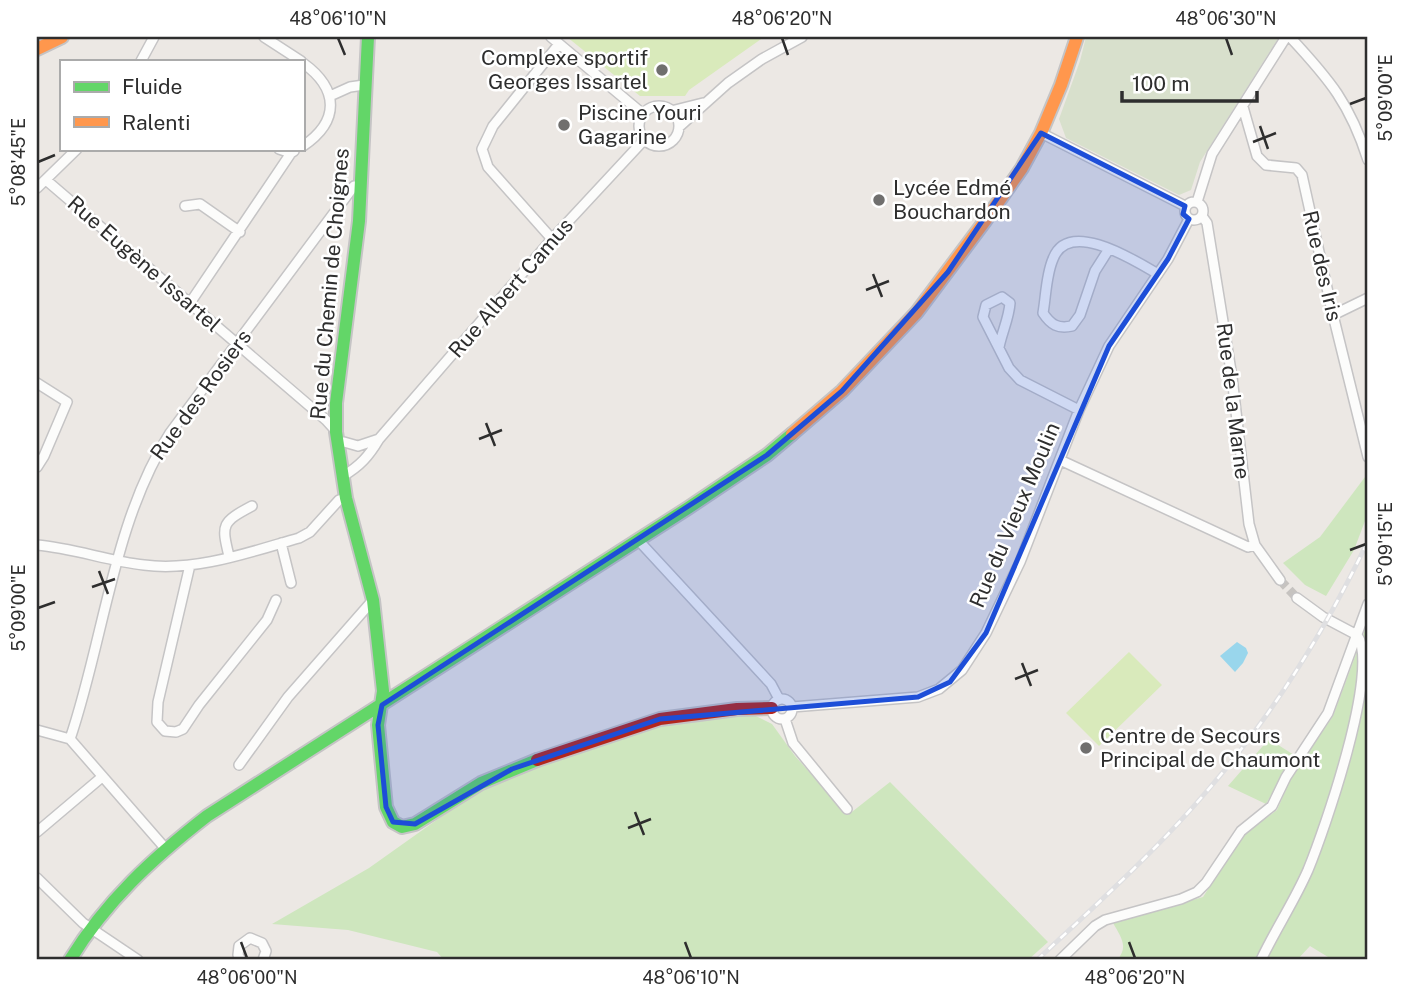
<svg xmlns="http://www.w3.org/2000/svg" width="1405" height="997" font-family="'Public Sans',sans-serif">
  <rect width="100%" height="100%" fill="#ece8e4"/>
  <!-- green -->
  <path fill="#cee6be" d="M1368,473V513L1354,550L1326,596L1305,585L1283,563L1320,537Z
    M1368,622V960H1333L1310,946L1297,960H1117C1129,947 1121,937 1113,923L1203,897L1243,835L1277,810L1292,776L1333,716Z
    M754,715L772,724L795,756L848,815L890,782L1048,942L1028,960H444L437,952L348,930L272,924L369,868L476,792L550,758L665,724Z
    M1269,739L1294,755L1266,804L1228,786Z"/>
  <!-- cemetery -->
  <path fill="#d8e0cc" d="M1086,37H1279L1200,162L1191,190L1179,195L1066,138L1059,119L1080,61Z"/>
  <!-- pitch -->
  <path fill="#d9eabb" d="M567,37H764L689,90L685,96H640Z
    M1129,652L1162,685L1099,746L1066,713Z"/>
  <!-- water -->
  <path fill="#99d6ec" d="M1237,642L1246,648L1248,653L1243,663L1235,672L1220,656Z"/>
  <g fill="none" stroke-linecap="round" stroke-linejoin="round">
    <!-- street-tunnel -->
    <path stroke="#c6c3c0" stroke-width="9" stroke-dasharray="9 4.5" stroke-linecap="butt" d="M1280,580L1297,598"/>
    <!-- street casing -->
    <g stroke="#c5c4c5" stroke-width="12">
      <path id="street" d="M264,37L301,61
        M551,37L643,114
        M1290,37C1330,80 1350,104 1368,160
        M141,61L154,37
        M303,63C339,89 340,121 303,146
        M330,96L350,87L364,85
        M639 126a20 20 0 1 1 40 0a20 20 0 1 1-40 0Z
        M1243,107L1257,156L1266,165L1296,168L1302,175L1333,315L1368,457
        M671,111L703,103
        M679,127L728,83L762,59L802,37
        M1041,133L1185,206
        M279,149L291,153L294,151
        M46,180L326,420L336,431
        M37,188L77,149
        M1185 211a9 9 0 1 1 18 0a9 9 0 1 1-18 0Z
        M1197,202L1212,154L1286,37
        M185,206L200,204L240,232
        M1202,216L1207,223L1232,377L1249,524L1255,545L1280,580
        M552,239L488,167L482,149L493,126L559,44
        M1109,249L1095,271L1080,315L1072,326C1058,329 1051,325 1043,313C1046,296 1046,275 1053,259C1068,218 1134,260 1158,274
        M190,303L291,153
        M1333,315L1368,298
        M999,347C1002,332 1009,318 1010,303L1002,297L986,305L983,317L1009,368L1020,380L1079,410
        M37,383L67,402L44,456L37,467
        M338,443L344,442L358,446L379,439
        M1060,460L1248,547L1255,545
        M343,476C360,466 369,456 379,439L552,239L644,140
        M639,541L771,684L779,699
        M281,543L291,583
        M37,545C73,548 108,561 144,565C195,572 250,552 299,538L310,532L339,500L346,498
        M229,556C221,524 222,522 252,506
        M190,565L158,702L157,722L165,731L176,732L183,729L199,705L267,620L276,600
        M1297,598L1323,617L1357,635
        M772 709a10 10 0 1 1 20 0a10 10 0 1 1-20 0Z
        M792,707L918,697L939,689L962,670L986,633L1020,562L1079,410L1109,346L1168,259L1189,219
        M785,719L793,743L847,809
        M37,730L70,739
        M239,765L288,697L373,600
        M37,832L102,777
        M165,848L70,739C104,639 113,522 170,433L354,186H360
        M37,878L83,923L138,960
        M241,960L238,955L239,946L250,938L262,943L266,951L263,960
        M1060,960L1095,926L1105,920L1181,899L1197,892L1206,883L1241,831L1272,806L1286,777L1328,713L1368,604
        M1261,960C1275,930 1294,902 1308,870C1324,831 1381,668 1357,635"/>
    </g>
    <!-- fast casing -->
    <g stroke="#c5c4c5" stroke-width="16">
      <path id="fast" d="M368,37L359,221L336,403V432L346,498L373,600L383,691L378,725L386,807L393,822L402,827L415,824L481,783L537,760
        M70,960C106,901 153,858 207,816L688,508L767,455L792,434"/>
    </g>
    <!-- slow casing -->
    <g stroke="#c5c4c5" stroke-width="16">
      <path id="slow" d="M37,49L62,37
        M792,434L842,391L917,312L985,221L1022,168L1041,133L1061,85L1077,37"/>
    </g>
    <!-- jam casing -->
    <g stroke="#c5c4c5" stroke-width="16">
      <path id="jam" d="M537,760L660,719L737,709L772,708"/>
    </g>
    <!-- street -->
    <use href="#street" stroke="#fcfcfb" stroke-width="9"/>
    <!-- fast -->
    <use href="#fast" stroke="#63d668" stroke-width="12"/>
    <!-- slow -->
    <use href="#slow" stroke="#ff974d" stroke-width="12"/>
    <!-- jam -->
    <use href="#jam" stroke="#b3261e" stroke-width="12"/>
    <!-- rail casing -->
    <g stroke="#dfdfe1" stroke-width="5">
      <path id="rail" d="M1037,960C1095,906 1155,852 1207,791C1272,716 1325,631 1368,541"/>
    </g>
    <!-- rail -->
    <use href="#rail" stroke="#fff" stroke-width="2.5" stroke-dasharray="8" stroke-linecap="butt"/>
  </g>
  <!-- marked area -->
  <path fill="#1d4ed8" fill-opacity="0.2" stroke="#1d4ed8" stroke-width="5" stroke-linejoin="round" d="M1041,133L1185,206L1183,214L1189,219L1168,259L1109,346L986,633L950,682L918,697L660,719L512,769L415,824L393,822L386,807L378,725L382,705L767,455L842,391L948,272Z"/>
  <!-- ticks -->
  <path fill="none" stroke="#2e2e2e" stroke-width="2.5" d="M338,38L345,55M782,38L788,55M1226,38L1232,55M1350,104L1366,98M1260,126L1268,149M1253,142L1276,133M38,162L55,155M873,274L882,297M866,290L889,281M486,423L495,446M479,439L502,430M1350,550L1366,544M99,571L108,594M92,587L115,579M38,608L55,602M1022,663L1031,686M1015,679L1038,670M635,812L644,835M628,828L651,819M241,942L247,958M685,942L691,958M1129,942L1135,958"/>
  <!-- markers -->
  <g fill="#706f6e" stroke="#fff" stroke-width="2.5">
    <circle cx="662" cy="70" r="7"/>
    <circle cx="564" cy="125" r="7"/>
    <circle cx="879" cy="200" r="7"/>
    <circle cx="1086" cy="748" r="7"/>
  </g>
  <g text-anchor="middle" stroke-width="5" stroke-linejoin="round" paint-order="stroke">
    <!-- poi labels -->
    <g font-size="21" fill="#2e2e2e" stroke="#fff" text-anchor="start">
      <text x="648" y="65" text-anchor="end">Complexe sportif<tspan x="648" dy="24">Georges Issartel</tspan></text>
      <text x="578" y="120">Piscine Youri<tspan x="578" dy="24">Gagarine</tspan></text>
      <text x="893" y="195">Lycée Edmé<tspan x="893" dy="24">Bouchardon</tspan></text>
      <text x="1100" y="743">Centre de Secours<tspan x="1100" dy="24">Principal de Chaumont</tspan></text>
    </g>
    <!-- street labels -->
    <g font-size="21" fill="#2e2e2e" stroke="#fff">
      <text transform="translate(144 264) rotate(41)" y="7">Rue Eugène Issartel</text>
      <text transform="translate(1322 266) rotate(77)" y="7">Rue des Iris</text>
      <text transform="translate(330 284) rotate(-85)" y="7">Rue du Chemin de Choignes</text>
      <text transform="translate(511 288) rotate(-49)" y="7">Rue Albert Camus</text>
      <text transform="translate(201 395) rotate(-54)" y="7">Rue des Rosiers</text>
      <text transform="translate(1233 401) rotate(83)" y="7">Rue de la Marne</text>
      <text transform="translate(1015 515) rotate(-67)" y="7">Rue du Vieux Moulin</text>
    </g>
  </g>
  <!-- border -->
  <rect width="1405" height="997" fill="none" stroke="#ffffff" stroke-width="77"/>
  <!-- legend -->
  <rect x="60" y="60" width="245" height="91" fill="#ffffff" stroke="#ababab" stroke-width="2"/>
  <rect x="74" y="82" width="35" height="10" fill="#63d668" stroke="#ababab" stroke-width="2"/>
  <text x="122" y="94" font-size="21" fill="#2e2e2e">Fluide</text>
  <rect x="74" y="117" width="35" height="10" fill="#ff974d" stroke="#ababab" stroke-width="2"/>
  <text x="122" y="130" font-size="21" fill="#2e2e2e">Ralenti</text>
  <!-- scale -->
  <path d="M1122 91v10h135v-10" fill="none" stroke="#2e2e2e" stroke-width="3.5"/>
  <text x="1132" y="91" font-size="21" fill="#2e2e2e" stroke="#ffffff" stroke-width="5" paint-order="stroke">100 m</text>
  <rect x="38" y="38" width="1328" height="920" fill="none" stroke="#2e2e2e" stroke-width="2.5"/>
  <g font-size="18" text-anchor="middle" fill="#2e2e2e">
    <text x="338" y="25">48°06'10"N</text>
    <text x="782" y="25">48°06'20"N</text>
    <text x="1226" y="25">48°06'30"N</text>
    <text transform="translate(1386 98) rotate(-90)" y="6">5°09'00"E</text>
    <text transform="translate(19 162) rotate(-90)" y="6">5°08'45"E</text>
    <text transform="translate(1386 544) rotate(-90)" y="6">5°09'15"E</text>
    <text transform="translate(19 608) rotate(-90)" y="6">5°09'00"E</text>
    <text x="247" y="984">48°06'00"N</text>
    <text x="691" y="984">48°06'10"N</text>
    <text x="1135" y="984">48°06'20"N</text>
  </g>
</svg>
